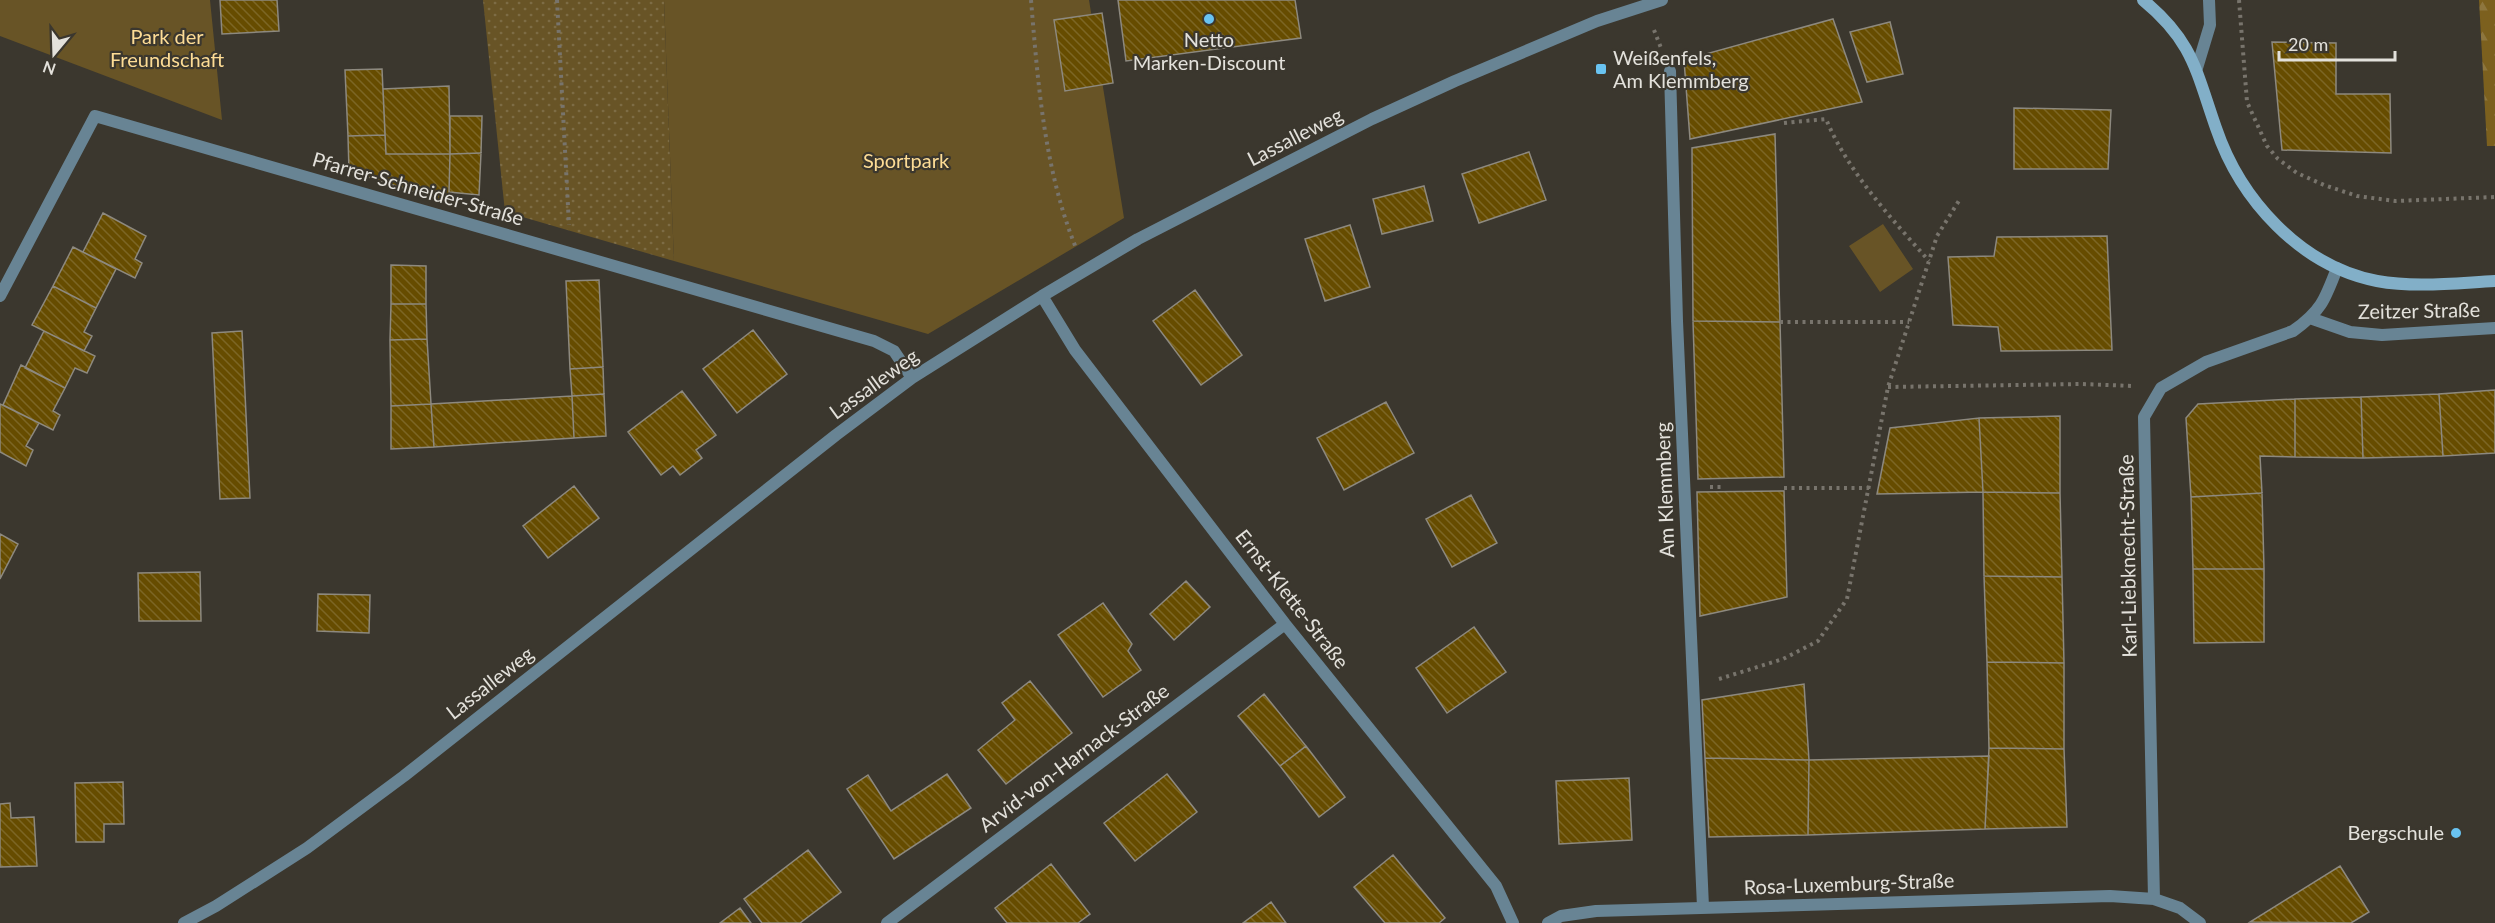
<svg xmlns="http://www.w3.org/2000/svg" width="2495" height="923" font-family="Lato,sans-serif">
  <defs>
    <pattern id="grass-dots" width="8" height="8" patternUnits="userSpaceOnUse" patternTransform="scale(1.5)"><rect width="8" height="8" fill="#685426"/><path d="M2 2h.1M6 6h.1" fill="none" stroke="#7d6c45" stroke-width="1.8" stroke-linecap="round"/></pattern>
    <pattern id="forest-firs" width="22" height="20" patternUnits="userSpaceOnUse" patternTransform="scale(1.5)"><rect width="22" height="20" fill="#7c601e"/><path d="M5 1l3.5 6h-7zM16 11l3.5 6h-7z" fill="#8e763e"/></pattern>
    <pattern id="building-back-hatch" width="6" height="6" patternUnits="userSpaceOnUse" patternTransform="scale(1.5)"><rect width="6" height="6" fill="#664c00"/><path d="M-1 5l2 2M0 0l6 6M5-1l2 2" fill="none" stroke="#7c6625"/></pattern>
  </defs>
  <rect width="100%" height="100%" fill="#3b372e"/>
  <!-- grass -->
  <path fill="url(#grass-dots)" d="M483,0H664L674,261L505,212Z"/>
  <!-- forest -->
  <path fill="url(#forest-firs)" d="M2479,0H2495V146H2487Z"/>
  <!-- park -->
  <path fill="#685426" d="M0,0H210L222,120L0,36Z
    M664,0H1089L1124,218L928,334L674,261Z
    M1883,224L1913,269L1880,292L1849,246Z"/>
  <!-- building -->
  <path fill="url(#building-back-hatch)" stroke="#8d897f" stroke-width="1.5" d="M220,0H277L279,31L222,34Z
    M1118,0H1295L1301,38L1126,61Z
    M1102,13L1113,83L1065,91L1054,20Z
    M1833,19L1862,102L1690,139L1684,60Z
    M1890,22L1903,74L1867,82L1850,32Z
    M2272,42L2336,43V94H2390L2391,153L2282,150Z
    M382,69L385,135L348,136L345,70Z
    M449,86L450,154H386L383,89Z
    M2014,108L2111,110L2108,169H2014Z
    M450,116H482L481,153L450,154Z
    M1775,134L1780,322L1693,321L1692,148Z
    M385,135L386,154H450L449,192L450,203L349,171L348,136Z
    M1529,152L1546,200L1479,223L1462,174Z
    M481,153L479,195L449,192L450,154Z
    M1424,186L1433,221L1382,234L1373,199Z
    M103,213L146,236L135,259L142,263L135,278L83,252Z
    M1350,225L1370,287L1325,301L1305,239Z
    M2107,236L2112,350L2001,351L1998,327L1953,325L1948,257L1994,256L1997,237Z
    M73,247L116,269L96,308L53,286Z
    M391,265L426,266V304H391Z
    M599,280L603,367L570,369L566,281Z
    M53,286L96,308L84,332L92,336L84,351L32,325Z
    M1195,290L1242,355L1201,385L1153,321Z
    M391,304H426L427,339L390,340Z
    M1693,321L1780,322L1784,477L1698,479Z
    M753,330L787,374L737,413L703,369Z
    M44,331L95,356L87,373L75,368L65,388L25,368Z
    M242,331L250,498L220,499L212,333Z
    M427,339L431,404L391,406L390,340Z
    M21,365L65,388L53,411L60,415L53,430L3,405Z
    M603,367L604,394L572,396L570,369Z
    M2495,390V453L2443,456L2439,394Z
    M682,391L716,435L696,450L702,458L680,475L673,466L661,475L628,432Z
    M604,394L606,436L574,438L572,396Z
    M2439,394L2443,456L2363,458L2361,397Z
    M572,396L574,438L434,447L431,404Z
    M2361,397L2363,458L2295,457V399Z
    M2295,399V457L2260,456L2262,493L2191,497L2186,418L2198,404Z
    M1386,402L1414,453L1344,490L1317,438Z
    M0,404L39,423L26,446L33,450L26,466L0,452Z
    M431,404L434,447L391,449V406Z
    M2060,416V493L1983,492L1979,418Z
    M1979,418L1983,492L1877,494L1890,428Z
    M574,486L599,518L548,558L523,526Z
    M1784,491L1787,597L1700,616L1697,492Z
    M1983,492L2060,493L2062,577L1984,576Z
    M2262,493L2264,569H2193L2191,497Z
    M1471,495L1497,543L1452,567L1426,519Z
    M0,534L18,544L0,579Z
    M2193,569H2264V642L2194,643Z
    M200,572L201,621H139L138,573Z
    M1984,576L2062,577L2064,663L1987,662Z
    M1186,581L1210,607L1174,640L1150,614Z
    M318,594L370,595L369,633L317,631Z
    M1103,603L1132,644L1128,651L1141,670L1103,697L1058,635Z
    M1474,627L1506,672L1447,713L1416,668Z
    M1987,662L2064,663V749L1989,748Z
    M1030,681L1072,733L1006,784L978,750L1015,720L1002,703Z
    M1804,684L1809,760L1705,758L1702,700Z
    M1264,694L1306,746L1280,766L1238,716Z
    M1306,746L1345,797L1319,817L1280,766Z
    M1989,748L2064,749L2067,827L1985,829Z
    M1989,756L1985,829L1808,835L1809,760Z
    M1705,758L1809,760L1808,835L1709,837Z
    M947,774L971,808L894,859L847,789L868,775L891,811Z
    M1167,774L1197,812L1135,861L1104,823Z
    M1629,778L1632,840L1559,844L1556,781Z
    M123,782L124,824H104V842H76L75,783Z
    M10,803L11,818L34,817L37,866L0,867V804Z
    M808,850L841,892L800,923H762L744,899Z
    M1393,855L1445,918L1439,923H1385L1354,887Z
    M1051,864L1090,914L1078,923H1007L995,908Z
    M2340,866L2369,912L2351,923L2250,922Z
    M1271,902L1286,923H1243Z
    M740,908L751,923H720Z"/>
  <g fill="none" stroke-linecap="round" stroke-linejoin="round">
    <!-- path -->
    <path stroke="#78746c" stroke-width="4" stroke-dasharray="3 4.5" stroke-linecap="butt" d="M557,0L569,225
      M1031,0C1038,83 1044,169 1076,248
      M2239,0L2247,102L2267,146L2278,159L2297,173L2324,185L2357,196L2395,201L2495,197
      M1654,30L1661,48
      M1784,123L1826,119C1848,172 1891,218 1929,261
      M1780,322H1909
      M1888,387L2082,384L2133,386
      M1710,487H1724
      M1784,488H1869
      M1719,679L1783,659L1818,641L1847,599L1888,387L1937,236L1960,199"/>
    <!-- service -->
    <path stroke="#688494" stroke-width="12" d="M1670,71L1677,321L1703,907"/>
    <!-- minor -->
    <path stroke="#688494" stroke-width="12" d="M2197,68L2210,25L2209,0
      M0,296L95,116L874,341L894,351L912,378
      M1042,296L1075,350L1285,624L1496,886L1513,923
      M2310,318L2350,332L2382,335L2495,328
      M184,923L216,906L307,848L404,776L836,435L912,378L1042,296L1138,239L1372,119L1455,81L1597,21L1662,0
      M887,923L1285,624
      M1548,923L1561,916L1596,911L2110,896L2154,899
      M2200,923L2180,908L2154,899L2144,417L2161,388L2206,362L2293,331C2321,311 2325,300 2337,268"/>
    <!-- secondary -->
    <path stroke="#82afc8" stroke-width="12" d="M2143,0C2193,41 2196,71 2216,128C2240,199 2300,266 2377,281C2415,288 2456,283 2495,281"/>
  </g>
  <!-- markers -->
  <g fill="#69c3f1" stroke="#3b372e" stroke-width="2">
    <circle cx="1209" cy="19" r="6"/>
    <rect x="1595" y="63" width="12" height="12" rx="3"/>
    <circle cx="2456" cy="833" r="6"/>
  </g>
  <g text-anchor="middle" stroke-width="4.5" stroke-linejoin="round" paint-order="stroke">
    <!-- park labels -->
    <g font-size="20" fill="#fddc95" stroke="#3b372e">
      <text x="167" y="44">Park der<tspan x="167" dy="23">Freundschaft</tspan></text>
      <text x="906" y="168">Sportpark</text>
    </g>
    <!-- poi labels -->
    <g font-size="20" fill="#e3e1db" stroke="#3b372e">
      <text x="1209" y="47">Netto<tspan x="1209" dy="23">Marken-Discount</tspan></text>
      <text x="1613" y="65" text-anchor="start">Weißenfels,<tspan x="1613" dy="23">Am Klemmberg</tspan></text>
      <text x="2444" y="840" text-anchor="end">Bergschule</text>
    </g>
    <!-- street labels -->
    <g font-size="20" fill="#e3e1db" stroke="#3b372e">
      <text transform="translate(1295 137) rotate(-27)" y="7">Lassalleweg</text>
      <text transform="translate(418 189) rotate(16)" y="7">Pfarrer-Schneider-Straße</text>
      <text transform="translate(2419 311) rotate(-1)" y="7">Zeitzer Straße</text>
      <text transform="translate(874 384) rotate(-36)" y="7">Lassalleweg</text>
      <text transform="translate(1665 490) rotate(-92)" y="7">Am Klemmberg</text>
      <text transform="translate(2128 556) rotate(-91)" y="7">Karl-Liebknecht-Straße</text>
      <text transform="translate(1292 599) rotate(52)" y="7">Ernst-Klette-Straße</text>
      <text transform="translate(490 683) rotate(-38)" y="7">Lassalleweg</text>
      <text transform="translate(1074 758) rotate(-37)" y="7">Arvid-von-Harnack-Straße</text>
      <text transform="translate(1849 884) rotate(-2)" y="7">Rosa-Luxemburg-Straße</text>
    </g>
  </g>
  <!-- north arrow -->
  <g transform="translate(54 54) rotate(199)" stroke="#3b372e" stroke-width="4.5" paint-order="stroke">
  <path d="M0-4.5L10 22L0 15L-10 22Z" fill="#e3e1db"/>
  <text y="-9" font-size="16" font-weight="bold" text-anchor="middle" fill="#e3e1db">N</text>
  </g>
  <!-- scale -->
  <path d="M2279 51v9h116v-9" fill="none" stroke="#e3e1db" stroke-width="3"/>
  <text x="2288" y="51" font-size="18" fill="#e3e1db" stroke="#3b372e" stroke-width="4.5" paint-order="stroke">20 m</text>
</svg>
